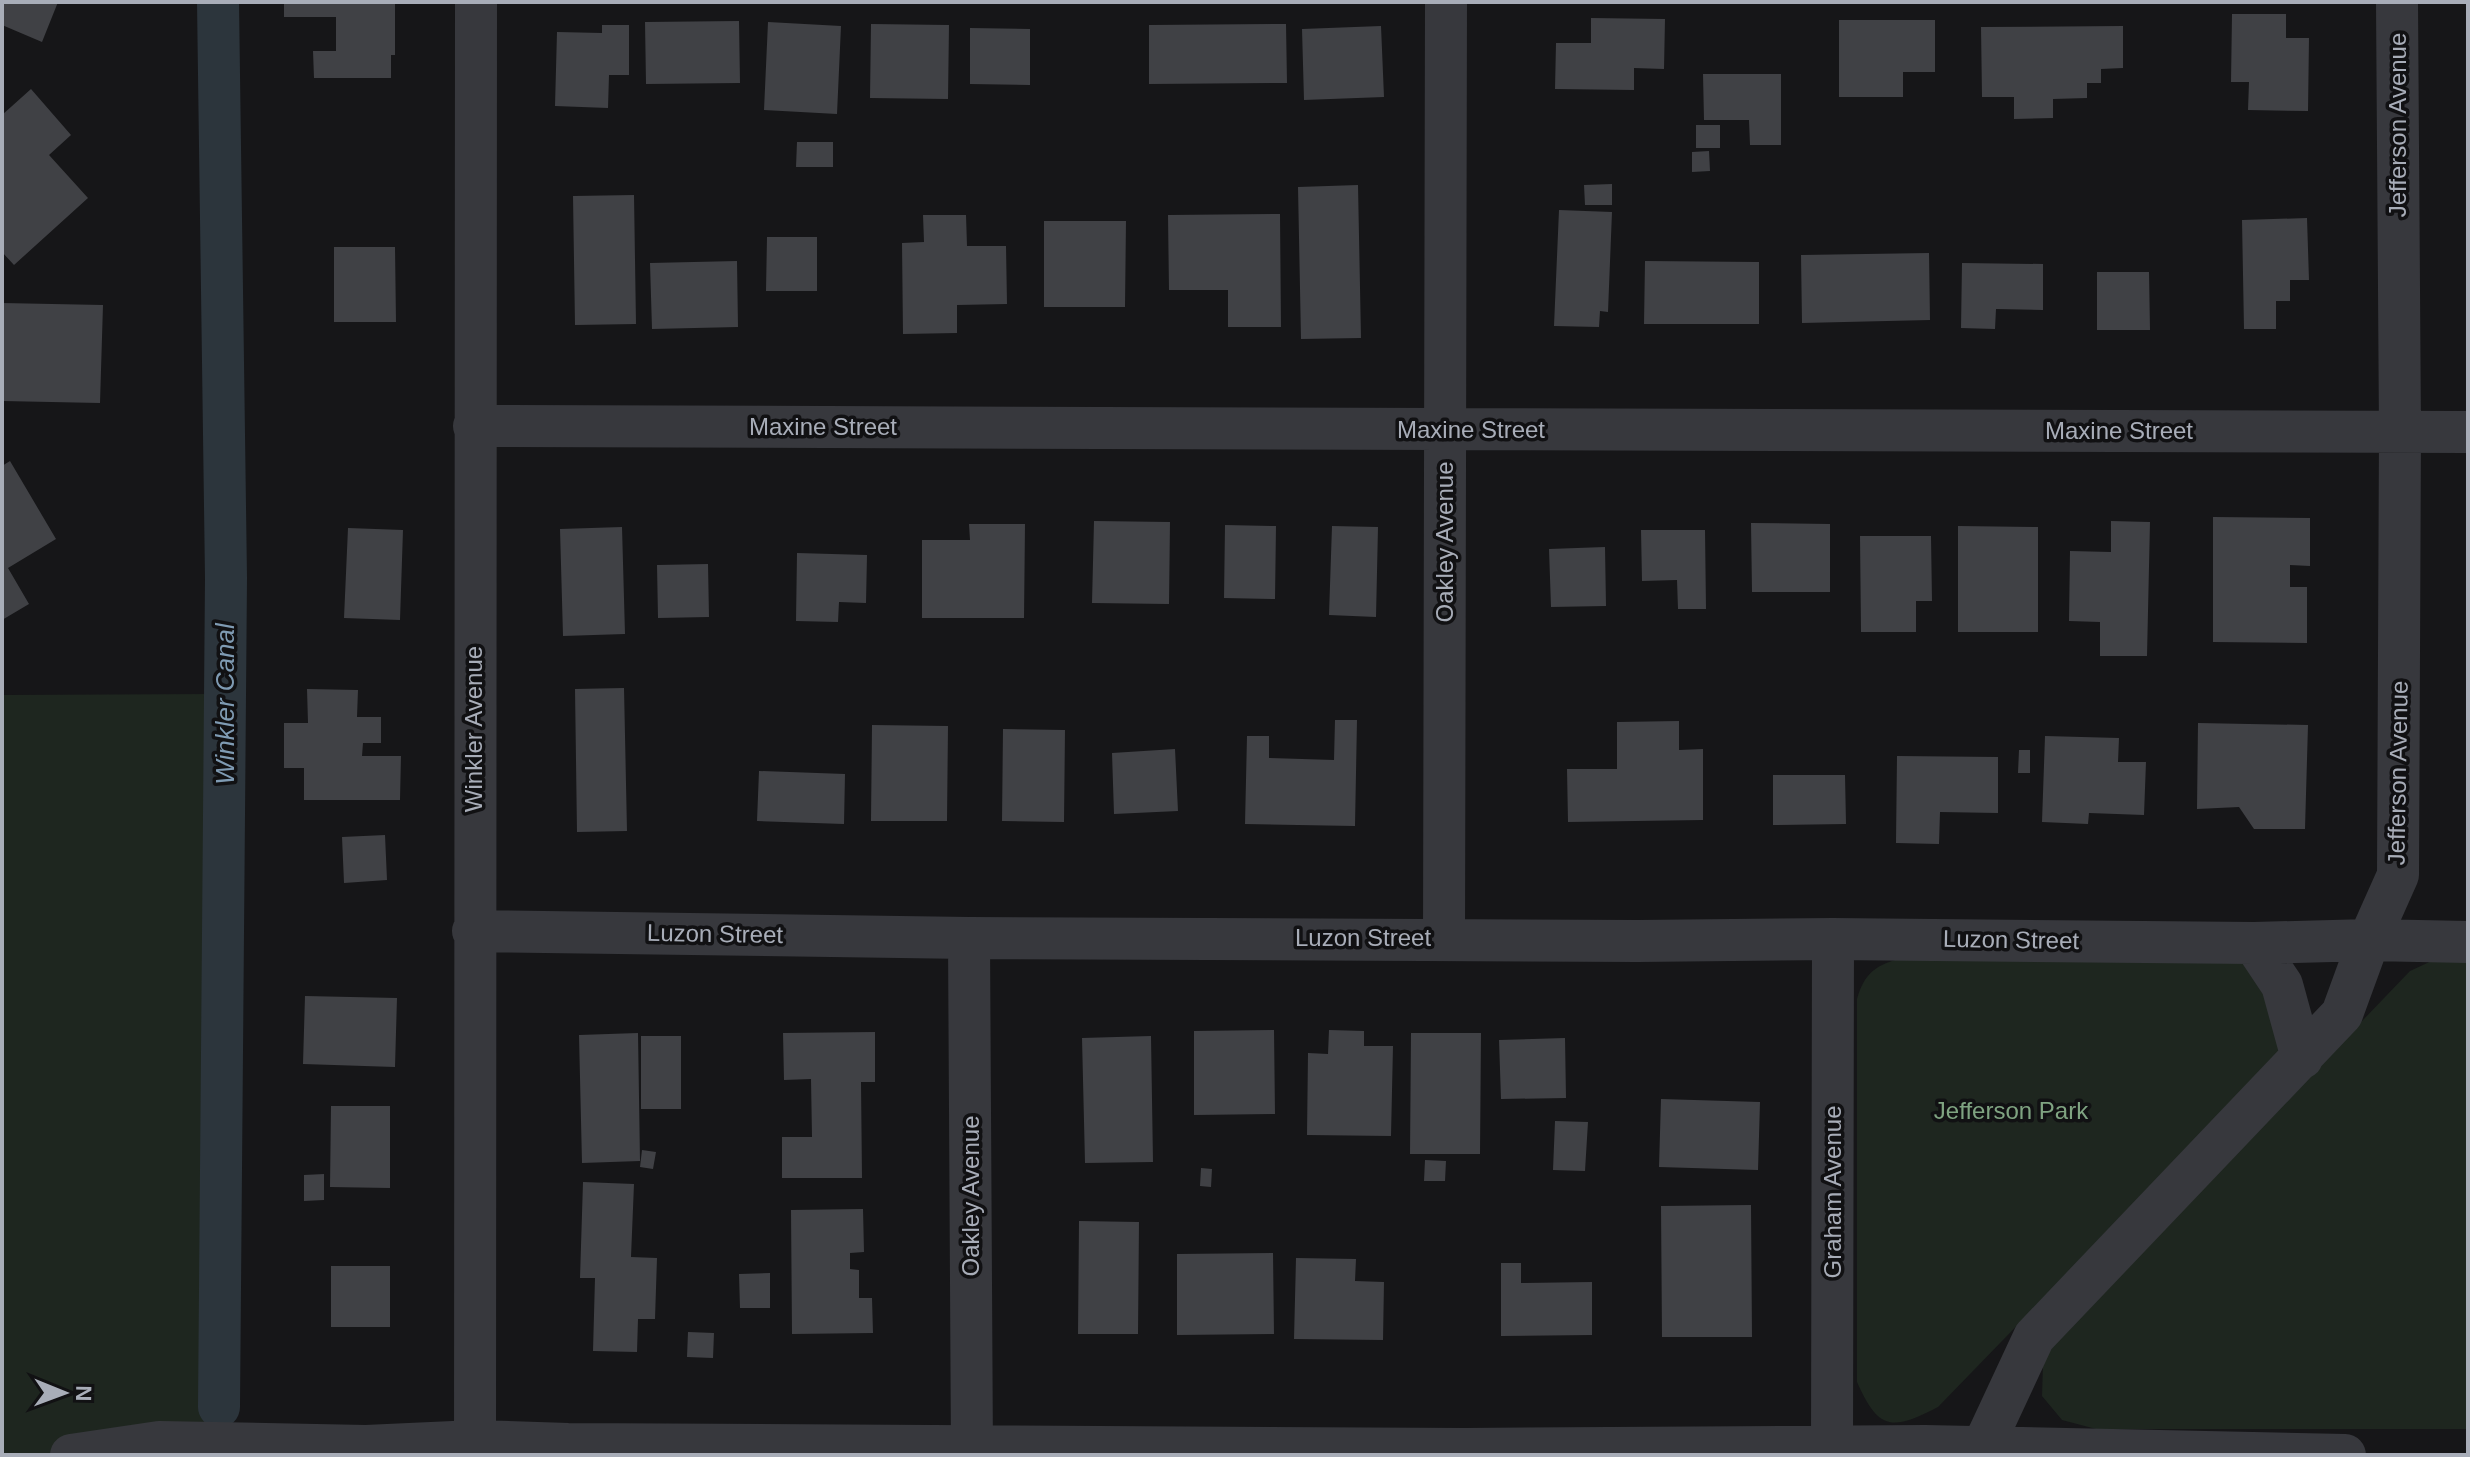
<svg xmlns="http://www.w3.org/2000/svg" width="2470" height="1457" font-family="Arial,sans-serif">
  <rect width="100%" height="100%" fill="#161618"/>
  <!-- green -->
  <path fill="#1e261f" d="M214,694L215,1440L52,1455H2V695Z
    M1909,956L2244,957L2262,977L2281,1053L1938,1407C1893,1430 1879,1432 1857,1382V999C1866,968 1880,964 1909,956Z
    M2438,958H2468V1429H2096L2062,1420L2042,1396L2043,1364L2056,1340L2410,971Z"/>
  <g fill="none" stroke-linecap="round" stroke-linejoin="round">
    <!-- canal -->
    <path stroke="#2c353c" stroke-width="42" d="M218,2L226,578L219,1407"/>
  </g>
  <!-- building -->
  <path fill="#404145" d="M2,2H58L42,42L2,25Z
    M284,2H395V55H391V78H314L313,51H336V17H284Z
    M2232,14H2286V38H2309L2308,111L2248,110L2249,82H2231Z
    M1591,18L1665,19L1664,69L1634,68V90L1555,89L1556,43H1591Z
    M1839,20H1935V72H1903V97H1839Z
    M739,21L740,83L646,84L645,22Z
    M768,22L841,26L837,114L764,110Z
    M871,24L949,25L948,99L870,98Z
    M1286,24L1287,83L1149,84V25Z
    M602,25H629V75H609L608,108L555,106L557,32L602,33Z
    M1381,26L1384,97L1304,100L1302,29Z
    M2123,26V68L2101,69V83H2087V98L2053,99V118L2014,119V97H1982L1981,27Z
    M970,28L1030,29V85L970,84Z
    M1703,74H1781V145H1750L1749,120H1704Z
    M31,89L71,135L49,155L88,198L14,265L2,252V115Z
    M1696,125H1720V148H1696Z
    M797,142H833V167H796Z
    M1709,151L1710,171L1692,172V152Z
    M1612,184V205H1585L1584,185Z
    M1358,185L1361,338L1301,339L1298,187Z
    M634,195L636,324L575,325L573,196Z
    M1559,210L1612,212L1608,312L1600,311L1599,327L1554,326Z
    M1280,214L1281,327H1228V290H1169L1168,215Z
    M923,215H966L967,246H1006L1007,304L957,305V333L903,334L902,243L924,242Z
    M2307,218L2309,280H2290V301H2276V329H2244L2242,220Z
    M1044,221H1126L1125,307H1044Z
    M767,237H817V291H766Z
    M334,247H395L396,322H334Z
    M1929,253L1930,320L1802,323L1801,255Z
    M737,261L738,327L652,329L650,263Z
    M1645,261L1759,262V324H1644Z
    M1962,263L2043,264V310L1996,309L1995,329L1961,328Z
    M2097,272H2149L2150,330H2097Z
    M2,303L103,305L100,403L2,401Z
    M10,461L56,539L8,568L29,604L2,620V466Z
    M2213,517L2310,518V566L2290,565V587H2307V643L2213,642Z
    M1094,521L1170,522L1169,604L1092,603Z
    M2111,521L2150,522L2147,656H2100V622L2069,621L2070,551L2111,552Z
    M1751,523L1830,524V592H1752Z
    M969,524H1025L1024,618H922V540H970Z
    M1225,525L1276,526L1275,599L1224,598Z
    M1332,526L1378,527L1376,617L1329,615Z
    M1958,526L2038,527V632H1958Z
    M622,527L625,634L563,636L560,529Z
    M348,528L403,530L400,620L344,618Z
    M1641,530H1705L1706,609H1678L1677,580L1642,581Z
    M1860,536H1931L1932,601H1916V632H1861Z
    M1605,547L1606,606L1551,607L1549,549Z
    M797,553L867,555L866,603L839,602L838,622L796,621Z
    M708,564L709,617L658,618L657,565Z
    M624,688L627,831L577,832L575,689Z
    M307,689L358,690L357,717H381V743H363L362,756H401L400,800H304V768H284V723H308Z
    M1335,720H1357L1355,826L1245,824L1247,736H1269V758L1334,760Z
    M1679,721V750L1703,749V820L1568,822L1567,769H1617V722Z
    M2198,723L2308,725L2305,829H2254L2239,807L2197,809Z
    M872,725L948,726L947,821H871Z
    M1003,729L1065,730L1064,822L1002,821Z
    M2045,736L2119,738L2118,762H2146L2144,815L2089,813L2088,824L2042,822Z
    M1175,749L1178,811L1114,814L1112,753Z
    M2019,750H2030V773H2018Z
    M1897,756L1998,757V813L1940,812L1939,844L1896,843Z
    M759,771L845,774L844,824L757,821Z
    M1773,775H1845L1846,824L1773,825Z
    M385,835L387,880L344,883L342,837Z
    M305,996L397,998L395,1067L303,1064Z
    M1274,1030L1275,1114L1194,1115V1031Z
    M1329,1030L1364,1031V1046H1393L1391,1136L1307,1135L1308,1053L1328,1054Z
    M875,1032V1082H861L862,1178H782V1137H812L811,1079L784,1080L783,1033Z
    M638,1033L640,1161L582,1163L579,1035Z
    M1411,1033H1481L1480,1154H1410Z
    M641,1036H681V1109H641Z
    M1151,1036L1153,1162L1085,1163L1082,1038Z
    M1565,1038L1566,1098L1501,1099L1499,1040Z
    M1661,1099L1760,1102L1758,1170L1659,1167Z
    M331,1106H390V1188L330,1187Z
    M1555,1121L1588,1122L1585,1171L1553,1170Z
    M642,1150L656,1152L653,1169L640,1167Z
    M1425,1160L1446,1161L1445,1181H1424Z
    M1201,1168L1212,1169L1211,1187L1200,1186Z
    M324,1174V1200L304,1201V1175Z
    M583,1182L634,1184L631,1257L657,1258L655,1319H638L637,1352L593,1351L595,1278H580Z
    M1751,1205L1752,1337H1662L1661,1206Z
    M863,1209L864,1252L850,1253V1269L859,1270V1298H872L873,1333L792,1334L791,1210Z
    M1079,1221L1139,1222L1138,1334H1078Z
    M1273,1253L1274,1334L1177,1335V1254Z
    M1296,1258L1356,1259L1355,1281L1384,1282L1383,1340L1294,1339Z
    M1501,1263H1521V1283L1592,1282V1335L1501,1336Z
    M331,1266H390V1327H331Z
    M770,1273V1308H740L739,1274Z
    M688,1332L714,1333L713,1358L687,1357Z"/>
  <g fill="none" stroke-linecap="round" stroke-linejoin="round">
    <!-- minor -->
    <path stroke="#37383d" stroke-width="42" d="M474,426L2468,432
      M473,931L969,938L1638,941L1833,939L2254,943L2369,940L2468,942
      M969,938L972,1455
      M1444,939L1446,2
      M2254,943L2282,985L2302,1058
      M1832,1446L1833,939
      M71,1455L159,1442L366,1446L475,1441L568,1444L1465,1449L1925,1446L2345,1455
      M475,1455L476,2
      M1979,1455L2034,1337L2342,1014L2369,940L2398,875L2400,432L2397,2"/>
  </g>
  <g text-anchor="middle" stroke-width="7" stroke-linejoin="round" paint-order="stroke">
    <!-- street labels -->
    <g font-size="24" fill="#a8adb8" stroke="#111113">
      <text transform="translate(2398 125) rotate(-90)" y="8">Jefferson Avenue</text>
      <text x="823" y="435">Maxine Street</text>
      <text x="1471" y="438">Maxine Street</text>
      <text x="2119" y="439">Maxine Street</text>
      <text transform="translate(1445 542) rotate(-90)" y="8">Oakley Avenue</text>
      <text transform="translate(474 729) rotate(-90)" y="8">Winkler Avenue</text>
      <text transform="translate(2398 773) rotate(-89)" y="8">Jefferson Avenue</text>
      <text transform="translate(715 934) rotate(1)" y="8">Luzon Street</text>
      <text x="1363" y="946">Luzon Street</text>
      <text transform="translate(2011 940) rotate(1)" y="8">Luzon Street</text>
      <text transform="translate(1833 1192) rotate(-90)" y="8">Graham Avenue</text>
      <text transform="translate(971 1196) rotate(-90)" y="8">Oakley Avenue</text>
    </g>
    <!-- park labels -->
    <g font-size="24" fill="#7fa381" stroke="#111113">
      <text x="2011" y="1119">Jefferson Park</text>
    </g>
    <!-- water labels -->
    <g font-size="26" font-style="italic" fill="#7f9bb3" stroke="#111113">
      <text transform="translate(225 704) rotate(-90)" y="9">Winkler Canal</text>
    </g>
  </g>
  <!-- border -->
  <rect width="2470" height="1457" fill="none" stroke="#a8adb8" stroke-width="8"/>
  <!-- north arrow -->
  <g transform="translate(64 1393) rotate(91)" stroke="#111113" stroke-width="6" paint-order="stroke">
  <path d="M0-6L14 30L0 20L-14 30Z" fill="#a8adb8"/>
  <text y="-12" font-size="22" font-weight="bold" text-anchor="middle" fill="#a8adb8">N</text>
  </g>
</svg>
